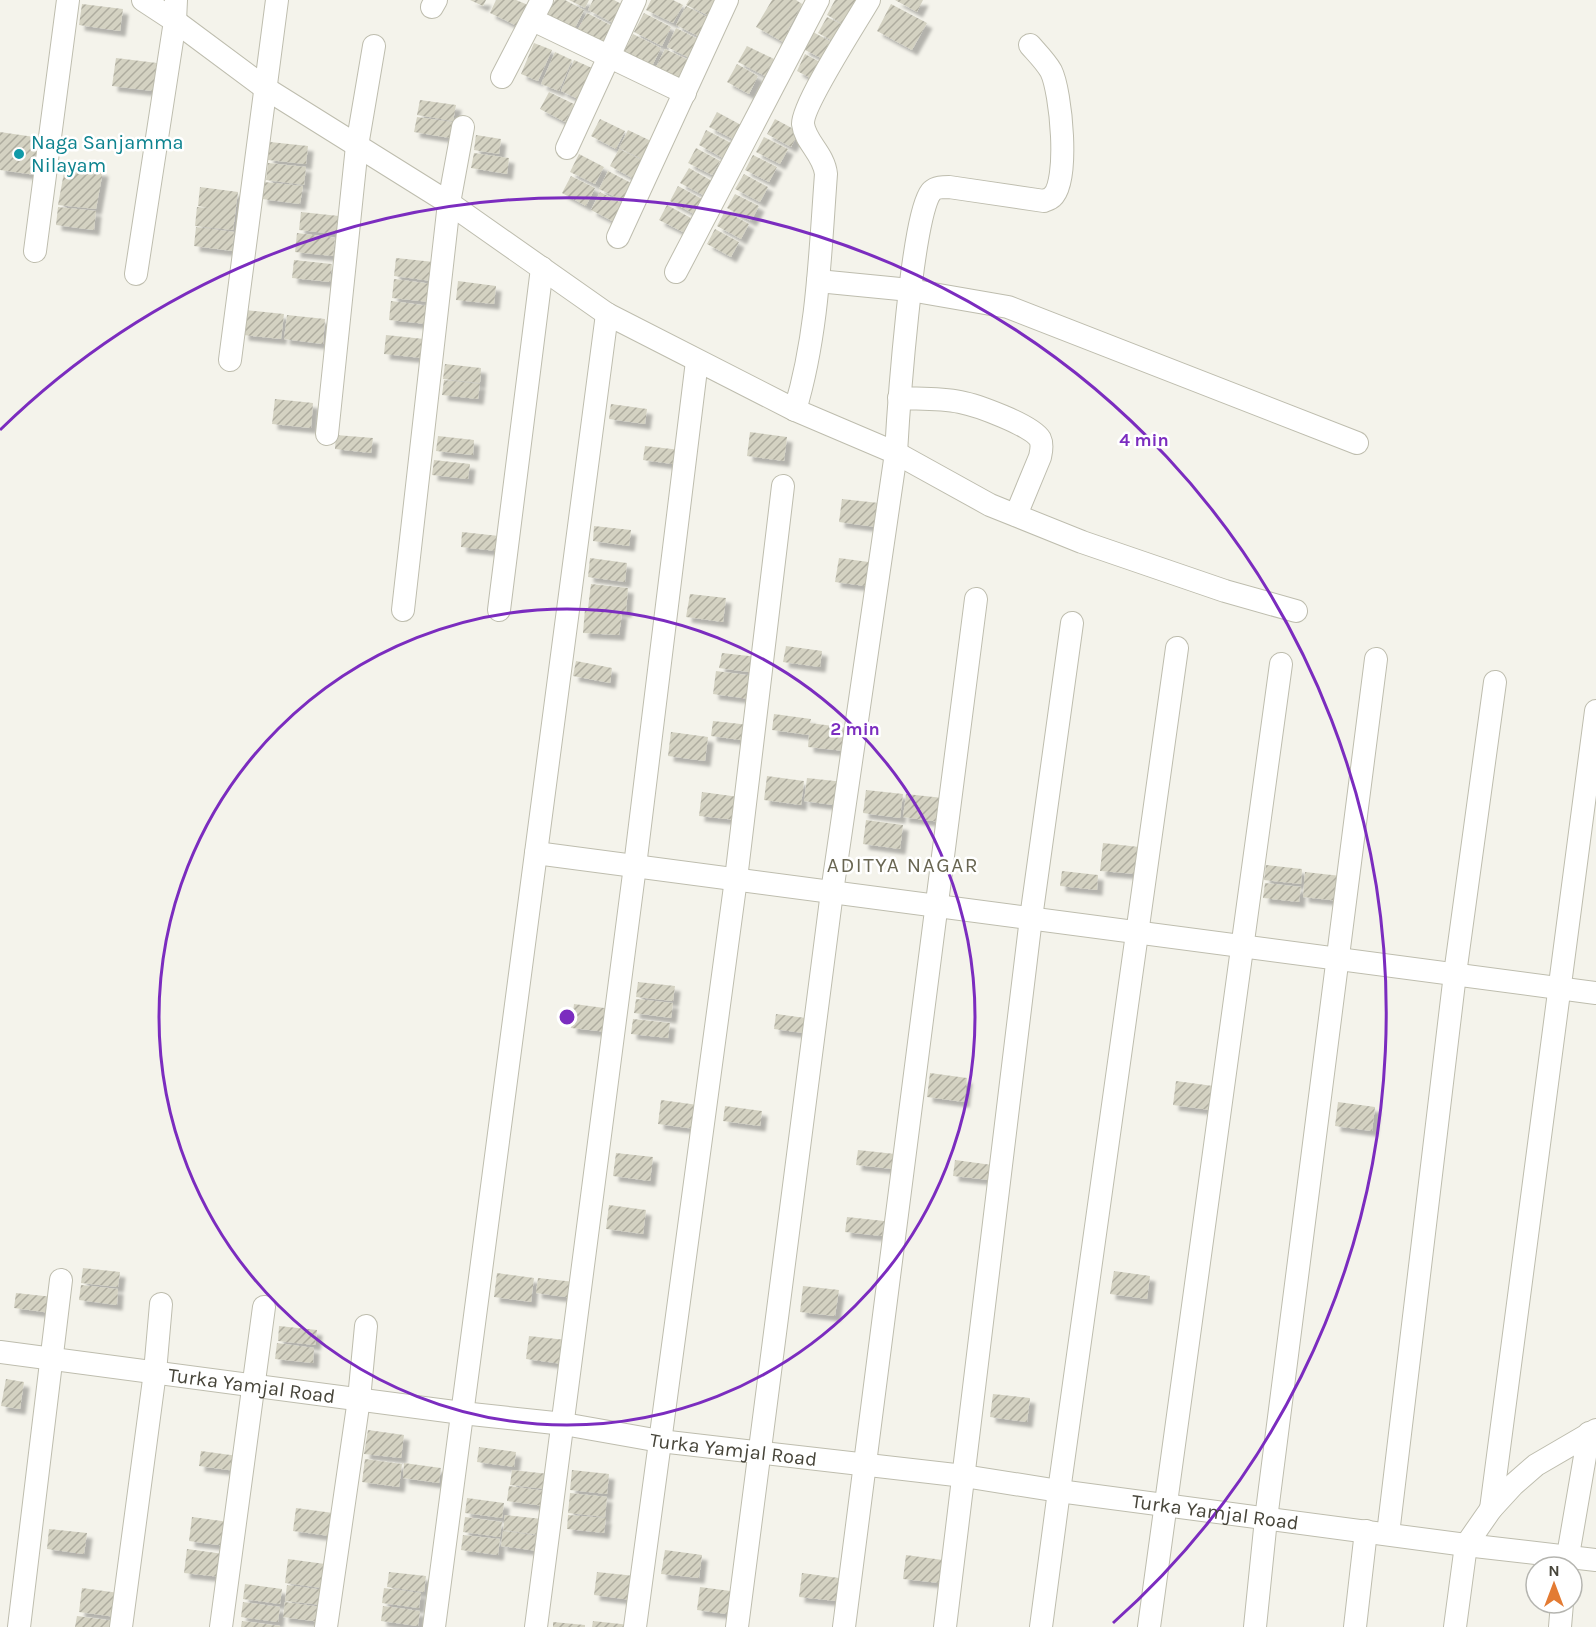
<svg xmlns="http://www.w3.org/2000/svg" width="1596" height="1627" font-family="Karla,sans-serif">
  <defs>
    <pattern id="building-hatch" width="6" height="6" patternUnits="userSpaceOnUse" patternTransform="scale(1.5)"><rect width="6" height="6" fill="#d4d2c2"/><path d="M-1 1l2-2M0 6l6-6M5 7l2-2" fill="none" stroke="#aeac9f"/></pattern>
    <filter id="shadow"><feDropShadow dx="5.5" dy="5.5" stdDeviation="1.5" flood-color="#0004"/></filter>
  </defs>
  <rect width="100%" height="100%" fill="#f4f3eb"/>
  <!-- building -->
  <path fill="url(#building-hatch)" filter="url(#shadow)" d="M470,0H486L483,6Z
    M496,0H516L528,5L517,26L490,13Z
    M555,0H565L584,10L575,28L547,15Z
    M569,0H589L585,8Z
    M593,0H614L625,6L615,24L588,10Z
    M651,0H673L683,5L673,23L646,10Z
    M689,0H723L714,18L686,5Z
    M772,0H796L802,4L788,30L792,32L785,43L756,27Z
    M835,0H863L848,27L827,15Z
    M895,0H923L917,12Z
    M82,4L123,9L120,31L79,25Z
    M891,4L927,23L912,50L877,31Z
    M686,6L713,20L704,39L676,25Z
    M587,13L614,27L605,45L577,31Z
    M644,13L671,27L662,46L634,32Z
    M827,17L851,29L842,46L818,33Z
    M676,28L704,42L694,60L667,47Z
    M813,32L830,41L821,58L803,49Z
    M633,34L661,48L652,66L624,52Z
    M534,43L552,50L538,81L521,74Z
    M747,46L774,59L765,76L738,62Z
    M665,49L693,62L683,81L656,67Z
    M555,52L572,60L559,91L541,84Z
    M805,54L829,67L820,83L797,71Z
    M116,58L157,63L153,91L112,86Z
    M574,60L592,68L578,99L561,91Z
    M737,64L758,76L749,94L727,82Z
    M549,92L574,104L565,122L540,109Z
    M420,100L456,105L453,121L417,115Z
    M717,112L741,125L733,139L709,127Z
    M417,117L452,122L450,138L414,132Z
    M600,119L625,131L616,149L591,136Z
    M775,119L799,132L791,147L767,134Z
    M628,130L653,142L644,160L619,148Z
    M706,130L731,143L723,158L699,145Z
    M0,132L41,138L36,175L0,170Z
    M476,135L501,139L499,154L474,150Z
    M764,137L788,149L780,164L756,152Z
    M270,142L308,146L306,164L268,160Z
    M696,148L720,161L712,175L688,163Z
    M619,149L644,161L634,179L610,166Z
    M474,153L509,158L507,174L471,168Z
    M579,154L604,167L595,184L570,172Z
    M753,155L777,167L769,182L745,170Z
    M268,163L306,167L304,185L266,180Z
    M65,167L103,171L96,209L58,205Z
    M689,168L712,181L705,196L680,183Z
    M608,171L633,184L624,201L599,189Z
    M744,174L768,187L760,202L735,189Z
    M571,176L595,188L586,206L562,193Z
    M264,182L303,186L300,204L262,199Z
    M678,186L702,199L694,214L670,201Z
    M200,187L238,192L233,230L195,226L197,207L209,208L198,206Z
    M600,192L625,205L616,223L591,210Z
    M735,194L759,206L751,221L727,208Z
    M667,205L691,218L683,232L659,220Z
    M58,207L96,211L94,230L56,225Z
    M725,211L749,224L741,239L717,226Z
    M301,212L339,216L337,234L299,230Z
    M196,227L234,232L232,251L194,246Z
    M715,229L739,242L731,257L707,244Z
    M297,233L335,238L333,256L295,252Z
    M396,258L434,262L432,281L394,276Z
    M294,260L332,264L330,282L292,278Z
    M394,279L432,284L430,302L392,298Z
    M458,281L496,286L494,304L456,300Z
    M391,301L429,306L427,324L389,320Z
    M245,310L284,314L281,339L243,335Z
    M287,315L325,319L323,344L284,339Z
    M386,335L424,339L422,358L384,354Z
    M445,364L481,368L480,383L443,379Z
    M444,380L480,384L478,399L442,395Z
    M275,399L313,403L311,428L272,424Z
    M611,404L647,409L645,424L609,419Z
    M750,432L787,437L784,461L747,456Z
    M336,435L373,438L371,453L335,449Z
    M438,436L474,440L473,455L436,451Z
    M645,446L681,450L680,465L643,460Z
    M434,460L470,464L468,479L432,475Z
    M842,499L879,503L876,527L839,522Z
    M594,526L631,530L629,546L593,541Z
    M462,532L499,536L497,551L461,547Z
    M590,558L627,563L625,582L588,577Z
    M839,558L876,563L873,587L835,582Z
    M591,584L628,588L626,612L588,608Z
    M690,594L726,598L723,622L686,617Z
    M585,609L622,613L619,635L583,633Z
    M786,646L822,651L820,667L783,662Z
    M722,653L758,657L756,673L719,668Z
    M576,661L612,668L610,683L573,676Z
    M716,671L753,676L750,699L713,694Z
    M774,714L811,719L810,723L848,728L845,751L808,747L809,735L772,730Z
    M713,721L750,725L748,741L711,736Z
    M671,732L708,737L705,761L668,756Z
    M767,776L804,781L801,805L764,800Z
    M807,778L844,782L841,806L804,801Z
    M866,790L903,794L900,818L863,813Z
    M702,792L739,797L736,820L699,816Z
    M906,794L943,798L940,822L903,817Z
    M866,820L903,825L900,849L863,844Z
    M1103,843L1139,847L1137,874L1100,871Z
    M1266,865L1302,869L1301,884L1264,880Z
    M1062,871L1098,875L1097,890L1060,886Z
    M1305,872L1341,876L1339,901L1303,897Z
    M1265,883L1301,887L1299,902L1263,898Z
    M638,982L675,986L673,1001L636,997Z
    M636,999L673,1003L671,1018L634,1013Z
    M574,1004L612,1009L608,1032L571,1028Z
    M776,1014L813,1019L811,1034L774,1029Z
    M633,1019L670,1023L668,1038L631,1034Z
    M930,1073L967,1078L964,1102L927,1097Z
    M1176,1081L1213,1086L1210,1110L1173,1105Z
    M661,1100L698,1105L695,1129L658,1124Z
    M1338,1102L1375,1107L1372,1131L1335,1126Z
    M725,1106L762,1111L760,1126L723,1121Z
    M858,1150L895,1154L893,1169L856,1165Z
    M616,1153L653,1157L650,1181L613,1176Z
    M955,1160L992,1165L990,1180L953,1176Z
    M609,1205L646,1210L643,1234L606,1229Z
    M847,1217L884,1221L882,1236L845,1232Z
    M83,1268L120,1272L118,1287L81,1283Z
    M1114,1271L1150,1276L1147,1299L1110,1294Z
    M497,1273L534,1278L531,1302L494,1297Z
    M538,1278L575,1282L573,1298L536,1293Z
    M81,1285L118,1289L117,1305L79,1300Z
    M803,1286L839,1290L835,1316L800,1312Z
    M16,1293L53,1297L51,1313L14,1308Z
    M279,1326L317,1330L315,1345L278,1341Z
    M529,1336L566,1340L563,1364L526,1359Z
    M277,1343L314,1348L313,1363L275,1359Z
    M6,1379L24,1382L20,1409L1,1406Z
    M993,1394L1030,1398L1027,1422L990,1417Z
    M368,1430L404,1435L401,1458L364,1454Z
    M479,1447L516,1452L514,1467L477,1462Z
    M201,1451L238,1456L236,1471L199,1466Z
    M365,1459L402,1464L399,1487L362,1482Z
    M404,1463L441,1468L439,1483L403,1478Z
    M512,1470L549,1474L546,1489L510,1485Z
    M572,1470L609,1474L607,1494L570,1490Z
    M509,1486L546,1491L544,1506L507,1501Z
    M570,1493L607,1497L605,1517L568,1513Z
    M467,1498L504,1503L502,1518L465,1513Z
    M296,1508L333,1513L330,1536L293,1531Z
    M505,1515L542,1519L540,1535L503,1530Z
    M568,1515L606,1518L604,1533L567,1529Z
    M192,1517L229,1522L226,1546L189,1541Z
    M465,1517L502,1522L500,1537L463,1532Z
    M49,1529L87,1533L84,1554L47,1549Z
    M503,1531L540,1536L538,1551L501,1546Z
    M463,1535L500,1539L498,1555L461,1550Z
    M187,1549L224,1554L221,1577L184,1573Z
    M665,1550L702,1555L699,1578L661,1574Z
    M906,1555L943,1560L940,1583L903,1579Z
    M288,1559L325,1564L322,1588L285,1583Z
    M389,1572L426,1576L424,1592L387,1587Z
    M597,1572L635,1576L632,1600L594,1595Z
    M802,1573L839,1578L836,1601L799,1597Z
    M245,1584L282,1589L280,1604L243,1599Z
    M287,1585L324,1590L323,1605L285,1601Z
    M700,1587L738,1592L735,1615L697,1610Z
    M82,1588L119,1593L116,1617L79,1612Z
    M384,1588L421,1593L419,1608L382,1603Z
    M243,1602L280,1607L278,1622L241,1617Z
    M285,1602L322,1607L320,1622L283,1617Z
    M383,1606L420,1611L418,1626L381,1621Z
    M77,1616L114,1621L113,1627H75Z
    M242,1621L280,1626V1627H241Z
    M593,1621L630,1625V1627H592Z
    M553,1622L585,1625V1627H553Z"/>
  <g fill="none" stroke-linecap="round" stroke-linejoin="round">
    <!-- minor casing -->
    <g stroke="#bebdae" stroke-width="24">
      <g id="minor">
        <path d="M143,0L175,21L265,88L449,203L607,314L795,410L896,453L990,505L1082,542L1225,591L1296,611"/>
        <path d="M432,7L436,0"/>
        <path d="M533,20L685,93"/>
        <path d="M502,77L542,0"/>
        <path d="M567,148L635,0"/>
        <path d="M618,237L727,0"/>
        <path d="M35,251L68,0"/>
        <path d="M676,272L818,0"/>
        <path d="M136,274L175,21L176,0"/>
        <path d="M818,281L910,290L1008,307L1357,443"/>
        <path d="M230,360L277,0"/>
        <path d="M899,398C919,399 940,398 960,402C976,405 1032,425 1040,439C1043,445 1041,452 1040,457L1016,515"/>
        <path d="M795,410C818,334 820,253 826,174C824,154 805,142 803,124C802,105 857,21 869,0"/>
        <path d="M327,434L357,146L374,46"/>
        <path d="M403,610L449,203L463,127"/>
        <path d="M499,610L542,268"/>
        <path d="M536,853L1596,993"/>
        <path id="s1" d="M0,1352L462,1413L564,1424L660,1441L964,1476L1059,1491L1466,1545L1596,1560"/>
        <path d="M1491,1509L1596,711"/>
        <path d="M1388,1534L1455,974L1495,682"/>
        <path d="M1566,1567L1589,1433"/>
        <path d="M19,1627L61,1280"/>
        <path d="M121,1627L155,1372L161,1304"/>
        <path d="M221,1627L264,1307"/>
        <path d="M326,1627L359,1399L366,1326"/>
        <path d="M434,1627L607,314"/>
        <path d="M536,1627L635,866L697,361"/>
        <path d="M635,1627L736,879L783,486"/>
        <path d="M737,1627L832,892L896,453C898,417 912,208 932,191C936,187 943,187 949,187L1044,201C1046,200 1050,199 1052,197C1070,182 1061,91 1051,71C1046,62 1037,53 1030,45"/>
        <path d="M844,1627L976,599"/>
        <path d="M945,1627L1031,918L1072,623"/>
        <path d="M1041,1627L1059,1491L1177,648"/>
        <path d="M1149,1627L1281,664"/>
        <path d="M1255,1627L1266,1519L1376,659"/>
        <path d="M1355,1627L1366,1531"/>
        <path d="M1455,1627L1466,1545L1491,1509L1513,1485L1536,1465L1596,1430"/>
        <path d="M1560,1627L1562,1603"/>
      </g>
    </g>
    <!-- minor -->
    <use href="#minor" stroke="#fff" stroke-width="22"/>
  </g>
  <!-- distance rings -->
  <g fill="none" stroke="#7b2cbf" stroke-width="3">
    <circle cx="567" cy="1017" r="408"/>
    <path d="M0 430A816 816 0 1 1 1113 1623"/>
  </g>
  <!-- markers -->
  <circle fill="#0f9aa8" stroke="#fff" stroke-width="2" cx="19" cy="154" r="6"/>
  <g text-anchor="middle" stroke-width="5" stroke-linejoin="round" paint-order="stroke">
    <!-- culture labels -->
    <g font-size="20" fill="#0d838f" stroke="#fff" text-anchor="start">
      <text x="31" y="149">Naga Sanjamma<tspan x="31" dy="23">Nilayam</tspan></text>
    </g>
    <!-- street labels -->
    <g font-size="20" fill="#47453a" stroke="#fff">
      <text dy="7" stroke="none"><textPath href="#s1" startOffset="254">Turka Yamjal Road</textPath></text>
      <text dy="7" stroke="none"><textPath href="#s1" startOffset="740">Turka Yamjal Road</textPath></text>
      <text dy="7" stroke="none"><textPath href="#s1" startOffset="1226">Turka Yamjal Road</textPath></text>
    </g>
    <!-- neighbourhood labels -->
    <g font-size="21" letter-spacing="1.5" fill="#696652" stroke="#fff">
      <text x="903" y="872">ADITYA NAGAR</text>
    </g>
  </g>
  <circle cx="567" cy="1017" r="9" fill="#7b2cbf" stroke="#fff" stroke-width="3"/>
  <g font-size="18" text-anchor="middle" font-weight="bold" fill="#7b2cbf" stroke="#fff" stroke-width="5" stroke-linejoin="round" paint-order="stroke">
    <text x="1144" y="446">4 min</text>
    <text x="855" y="735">2 min</text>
  </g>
  <!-- north arrow -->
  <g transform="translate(1554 1585)"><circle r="28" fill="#ffffff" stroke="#b5b5b0" stroke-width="1.5"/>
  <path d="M0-4.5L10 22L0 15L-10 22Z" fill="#e37b33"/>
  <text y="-9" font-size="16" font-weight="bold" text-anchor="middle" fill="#47453a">N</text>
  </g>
</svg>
